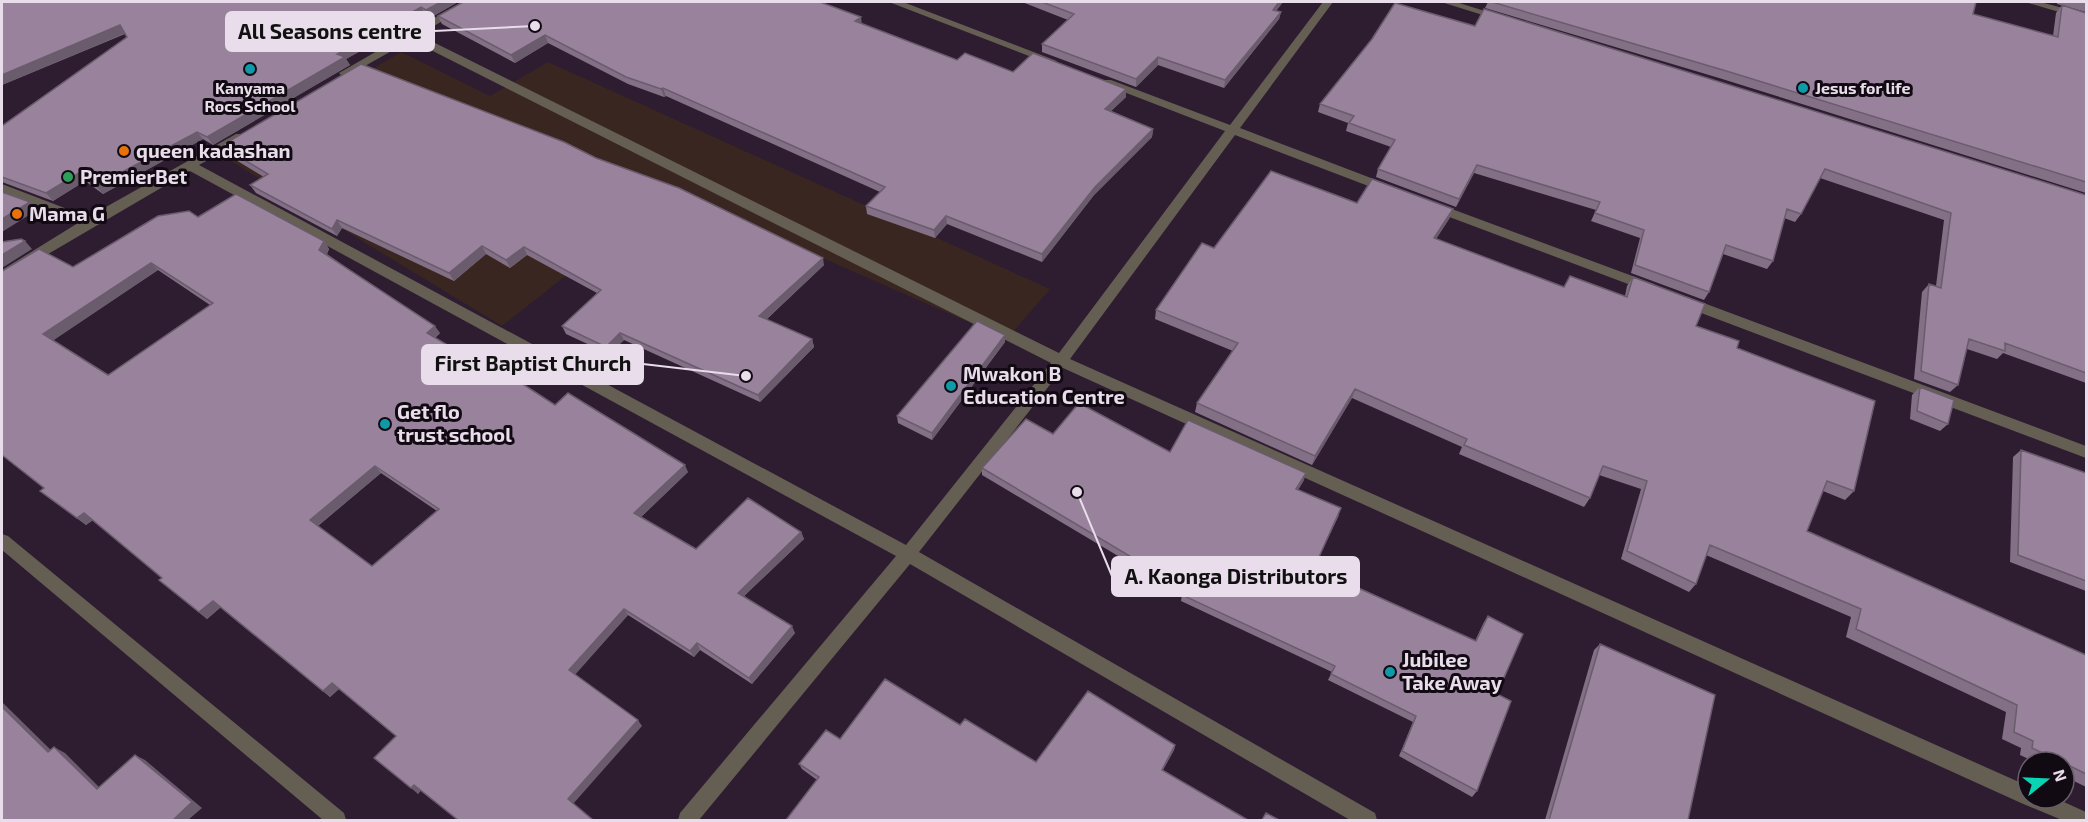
<svg xmlns="http://www.w3.org/2000/svg" width="2088" height="822" font-family="'Exo 2',sans-serif">
  <rect width="100%" height="100%" fill="#2e1c31"/>
  <!-- commercial -->
  <path fill="#392621" d="M401,52L490,96L548,62L1050,289L1007,339L672,192L502,326L224,157Z"/>
  <g fill="none" stroke-linecap="round" stroke-linejoin="round">
    <!-- minor -->
    <path fill="#655e52" fill-rule="evenodd" d="M462,2H474L419,35L1059,353L1225,131L1103,84V80H1111L1230,125L1323,2H1333L1240,128L1392,186L1394,189L1392,192H1384L1235,135L1070,359L2028,786V798H2055L2086,812V820H2062L2021,803L1063,368L919,552L1375,813L1377,820H1350L910,564L699,820H678L680,813L896,556L190,171L2,281V270L78,223L5,196L2,193V184L88,217L236,134H244V140L199,165L906,545L1051,363L411,40L349,75H341L339,73Z
      M889,2H903L1057,61L1055,63H1047Z
      M1441,2H1456L1507,18L1502,21Z
      M2025,2H2040L2086,14V20Z
      M1433,202L1654,284L1656,287L1649,292L1644,290L1428,209L1427,206Z
      M1685,296L2086,446V458L1680,305L1678,301L1680,297Z
      M2,534L8,536L344,813L346,820H323L2,550Z"/>
  </g>
  <!-- wall -->
  <path fill="#837086" fill-rule="evenodd" d="M2,2H458L430,18L425,15L346,59L350,65L213,145L203,139L103,194L85,181L53,201L2,182V126L127,37L125,34L2,85Z
    M1022,2H1283L1276,11L1281,12L1279,19L1224,88L1158,65L1136,87L1042,52V44L1068,20Z
    M1488,2H1976L1973,14L2053,36L2056,13L2062,5L2086,13V193L1719,78L1485,8Z
    M2057,2H2086V12L2057,4Z
    M438,16L862,24L957,60L1126,97L1111,111L1153,129L1152,137L1094,195L1042,262L947,224L935,238L867,214L866,206L880,192L666,96L664,97L628,84L548,43L515,63L442,24Z
    M1475,26L2086,195V383L2003,353L1997,359L1967,349L1958,385L1950,392L1914,379L1922,292L1929,284L1936,286L1944,220L1820,178L1801,214L1795,222L1784,218L1773,261L1767,269L1723,254L1709,292L1704,300L1631,273L1640,238L1591,221L1596,210L1474,173L1456,207L1376,177L1378,169L1391,147L1346,131L1348,123L1318,112L1320,104Z
    M221,146L596,158L824,265L766,320L812,339L814,347L760,402L624,340L609,354L566,334L562,326L597,293L527,255L510,268L486,254L454,281L342,228L337,236L256,193L250,185L264,177L226,154Z
    M1357,203L1453,209L1449,219L1436,239L1564,287L1625,296L1627,286L1633,277L1696,326L1737,348L1854,491L1845,500L1823,491L1807,531L2086,655V787L2064,776V762H2035L2020,755L2021,748L2002,739L2006,712L1846,637L1851,617L1706,555L1696,584L1689,592L1621,559L1641,489L1599,475L1590,498L1584,507L1459,454L1462,447L1352,398L1312,465L1195,412L1197,403L1233,351L1155,319L1156,310L1214,248Z
    M198,217L324,241L329,249L327,254L440,333L435,338L493,372L555,405L688,472L641,517L696,549L801,532L804,539L744,596L795,633L752,684L700,650L694,657L628,615L575,674L642,726L421,790L418,794L396,736L339,689L330,697L221,607L207,619L159,580L162,578L93,520L86,525L40,491L44,488L2,455L73,267ZM158,270L210,305L108,375L53,340ZM381,473L437,511L372,566L318,526Z
    M1005,335V342L932,440L898,423L897,416Z
    M1920,387L1948,424L1940,431L1910,419L1912,395Z
    M1053,434L1170,452L1304,480L1298,490L1339,515L1314,568L1475,641L1484,622L1488,616L1497,694L1477,791L1472,797L1399,756L1413,722L1328,680L1332,672L1181,601L1182,594L982,475V468Z
    M2021,450L2086,473V591L2010,562L2013,457Z
    M1600,644L1688,820H1545L1594,650Z
    M960,725L1036,762L1175,745L1174,750L1163,770L817,780L802,769L799,764Z"/>
  <!-- shaded-wall -->
  <path fill="#6a5b6d" d="M441,2H458L430,18L426,10Z
    M1279,2H1283L1271,17L1273,10Z
    M421,7L425,15L346,59L350,65L213,145L207,137L337,54Z
    M1281,12L1279,19L1224,88L1225,80Z
    M861,17L862,25L855,21Z
    M120,25L126,33L2,85V75Z
    M545,35L548,43L515,63L511,55Z
    M1158,57V65L1136,87V79Z
    M663,88L666,96L664,97L661,89Z
    M1126,89V97L1105,117V109Z
    M1153,129L1152,137L1094,195L1042,262V254L1095,187Z
    M197,132L203,139L103,194L96,186Z
    M1477,165L1474,173L1456,207L1459,199Z
    M79,173L85,181L53,201L46,193Z
    M30,202L37,210L2,232V219Z
    M1453,209L1449,219L1431,247L1434,238Z
    M946,216L947,224L935,238L934,230Z
    M337,220L342,228L337,236L332,229Z
    M25,241L32,249L2,268V255Z
    M324,241L329,249L325,257L319,250Z
    M482,246L486,254L454,281L449,273Z
    M524,247L527,255L510,268L506,260Z
    M823,258L824,265L761,324L759,316Z
    M151,263L158,270L51,342L43,334Z
    M435,326L440,333L431,340L427,333Z
    M620,333L624,340L609,354L606,347Z
    M1005,335V342L932,440V433Z
    M812,339L814,347L760,402L758,395Z
    M1355,389L1352,398L1312,465L1315,456Z
    M685,465L688,472L638,520L634,513Z
    M375,466L381,473L316,527L310,520Z
    M1306,473L1304,480L1294,496L1296,489Z
    M84,513L93,520L86,525L77,518Z
    M801,532L804,539L741,599L738,593Z
    M213,601L221,607L207,619L199,612Z
    M624,609L628,615L574,676L569,670Z
    M792,626L795,633L752,684L749,678Z
    M697,643L700,650L694,657L690,651Z
    M332,683L339,689L330,697L323,691Z
    M2,702L59,758L48,752L2,707Z
    M638,720L642,726L573,804L568,799Z
    M1175,745L1174,750L1160,775L1162,770Z
    M54,747L65,753L107,795L97,789Z
    M135,755L145,760L202,808L188,820H173Z
    M414,785L421,790L418,794L411,788Z"/>
  <!-- building -->
  <path fill="#98829c" stroke="#6a5b6d" stroke-width="1.5" fill-rule="evenodd" d="M2,2H441L426,10L421,7L337,54L345,57L207,137L197,132L96,186L79,173L46,193L2,177V126L127,37L120,25L2,75Z
    M463,2H820L861,17L855,21L957,60L965,53L1013,72L1033,53L1126,89L1105,109L1153,129L1095,187L1042,254L946,216L934,230L866,206L885,187L663,88L661,89L626,77L545,35L511,55L438,16Z
    M1042,2H1279L1273,10L1281,12L1225,80L1158,57L1136,79L1042,44L1074,14Z
    M1492,2H1976L1973,14L2058,37L2062,5L2086,13V182L1723,70Z
    M1395,3L1475,26L1484,9L2086,195V373L2005,343V351L1969,339L1958,385L1921,371L1929,284L1941,288L1951,213L1825,169L1801,214L1787,209L1773,261L1726,245L1709,292L1635,265L1644,230L1595,213L1600,202L1477,165L1459,199L1378,169L1395,140L1349,123L1354,116L1320,104L1372,39Z
    M361,64L564,142L596,158L679,188L823,258L759,316L812,339L758,395L620,333L606,347L562,326L601,290L524,247L506,260L482,246L449,273L337,220L332,229L250,185L268,174L221,146Z
    M1271,171L1357,203L1372,179L1453,209L1434,238L1564,287L1570,276L1627,297L1633,277L1705,304L1696,326L1739,341L1737,348L1875,401L1854,491L1827,481L1807,531L2086,655V774L2064,763V762H2061L2032,748L2033,741L2014,732L2017,705L1856,629L1861,609L1710,545L1696,584L1627,551L1647,481L1603,466L1590,498L1464,445L1467,439L1355,389L1315,456L1197,403L1238,343L1156,310L1202,243L1214,248Z
    M2,192L30,202L2,219Z
    M236,194L324,241L319,250L435,326L427,333L493,372L498,368L555,405L568,393L685,465L634,513L696,549L748,498L801,532L738,593L792,626L749,678L697,643L690,651L624,609L569,670L638,720L568,799L593,820H458L414,785L411,788L374,758L396,736L332,683L323,691L213,601L199,612L159,580L162,578L84,513L77,518L40,491L44,488L2,455V271L39,249L73,267L158,216L189,211L198,217ZM151,263L213,303L108,375L43,334ZM375,466L439,509L372,566L310,520Z
    M21,239L25,241L2,255V242Z
    M977,321L1005,335L932,433L897,416Z
    M1920,387L1954,400L1948,424L1917,411Z
    M1079,403L1170,452L1188,420L1306,473L1296,489L1341,508L1314,568L1476,641L1488,616L1523,634L1497,694L1511,701L1477,791L1402,751L1416,716L1331,674L1335,666L1182,595L1185,589L982,468L1026,419L1053,434Z
    M2021,450L2086,473V581L2018,555Z
    M1600,644L1715,695L1688,820H1549Z
    M885,679L960,725L965,719L1036,762L1088,691L1175,745L1162,770L1248,820H786L819,777L799,764L826,730L840,739Z
    M2,707L48,752L54,747L97,789L135,755L192,802L173,820H2Z
    M1266,813L1279,820H1262Z"/>
  <!-- markers -->
  <g fill="#0f9aa8" stroke="#120a13" stroke-width="2">
    <circle cx="250" cy="69" r="6"/>
    <circle cx="1803" cy="88" r="6"/>
    <circle cx="951" cy="386" r="6"/>
    <circle cx="385" cy="424" r="6"/>
    <circle cx="1390" cy="672" r="6"/>
  </g>
  <g fill="#e8710a" stroke="#120a13" stroke-width="2">
    <circle cx="124" cy="151" r="6"/>
    <circle cx="17" cy="214" r="6"/>
  </g>
  <circle fill="#2e9e5b" stroke="#120a13" stroke-width="2" cx="68" cy="177" r="6"/>
  <g text-anchor="middle" stroke-width="6" stroke-linejoin="round" paint-order="stroke">
    <!-- far-poi labels -->
    <g font-size="16" font-weight="bold" fill="#e9ddeb" stroke="#120a13">
      <text x="250" y="94">Kanyama<tspan x="250" dy="18">Rocs School</tspan></text>
      <text x="1815" y="94" text-anchor="start">Jesus for life</text>
    </g>
    <!-- poi labels -->
    <g font-size="20" font-weight="bold" fill="#e9ddeb" stroke="#120a13" text-anchor="start">
      <text x="136" y="158">queen kadashan</text>
      <text x="80" y="184">PremierBet</text>
      <text x="29" y="221">Mama G</text>
      <text x="963" y="381">Mwakon B<tspan x="963" dy="23">Education Centre</tspan></text>
      <text x="397" y="419">Get flo<tspan x="397" dy="23">trust school</tspan></text>
      <text x="1402" y="667">Jubilee<tspan x="1402" dy="23">Take Away</tspan></text>
    </g>
  </g>
  <!-- callouts -->
  <path fill="none" stroke="#e9ddeb" stroke-width="2" d="M535 26L434 31M746 376L643 364M1077 492L1112 576"/>
  <g fill="#e9ddeb" stroke="#120a13" stroke-width="2">
    <circle cx="535" cy="26" r="6"/>
    <circle cx="746" cy="376" r="6"/>
    <circle cx="1077" cy="492" r="6"/>
  </g>
  <g fill="#e9ddeb" stroke="#e9ddeb" stroke-width="2">
    <rect x="226" y="12" width="208" height="39" rx="6"/>
    <rect x="422" y="345" width="221" height="39" rx="6"/>
    <rect x="1112" y="557" width="247" height="39" rx="6"/>
  </g>
  <g font-size="21" text-anchor="middle" font-weight="bold" fill="#111">
    <text x="330" y="39">All Seasons centre</text>
    <text x="533" y="371">First Baptist Church</text>
    <text x="1236" y="584">A. Kaonga Distributors</text>
  </g>
  <!-- border -->
  <rect width="2088" height="822" fill="none" stroke="#e9ddeb" stroke-width="6"/>
  <!-- north arrow -->
  <g transform="translate(2046 780) rotate(72)"><circle r="28" fill="#120a13" stroke="#685e69" stroke-width="1.5"/>
  <path d="M0-4.5L10 22L0 15L-10 22Z" fill="#09d5b5"/>
  <text y="-9" font-size="16" font-weight="bold" text-anchor="middle" fill="#e9ddeb">N</text>
  </g>
</svg>
